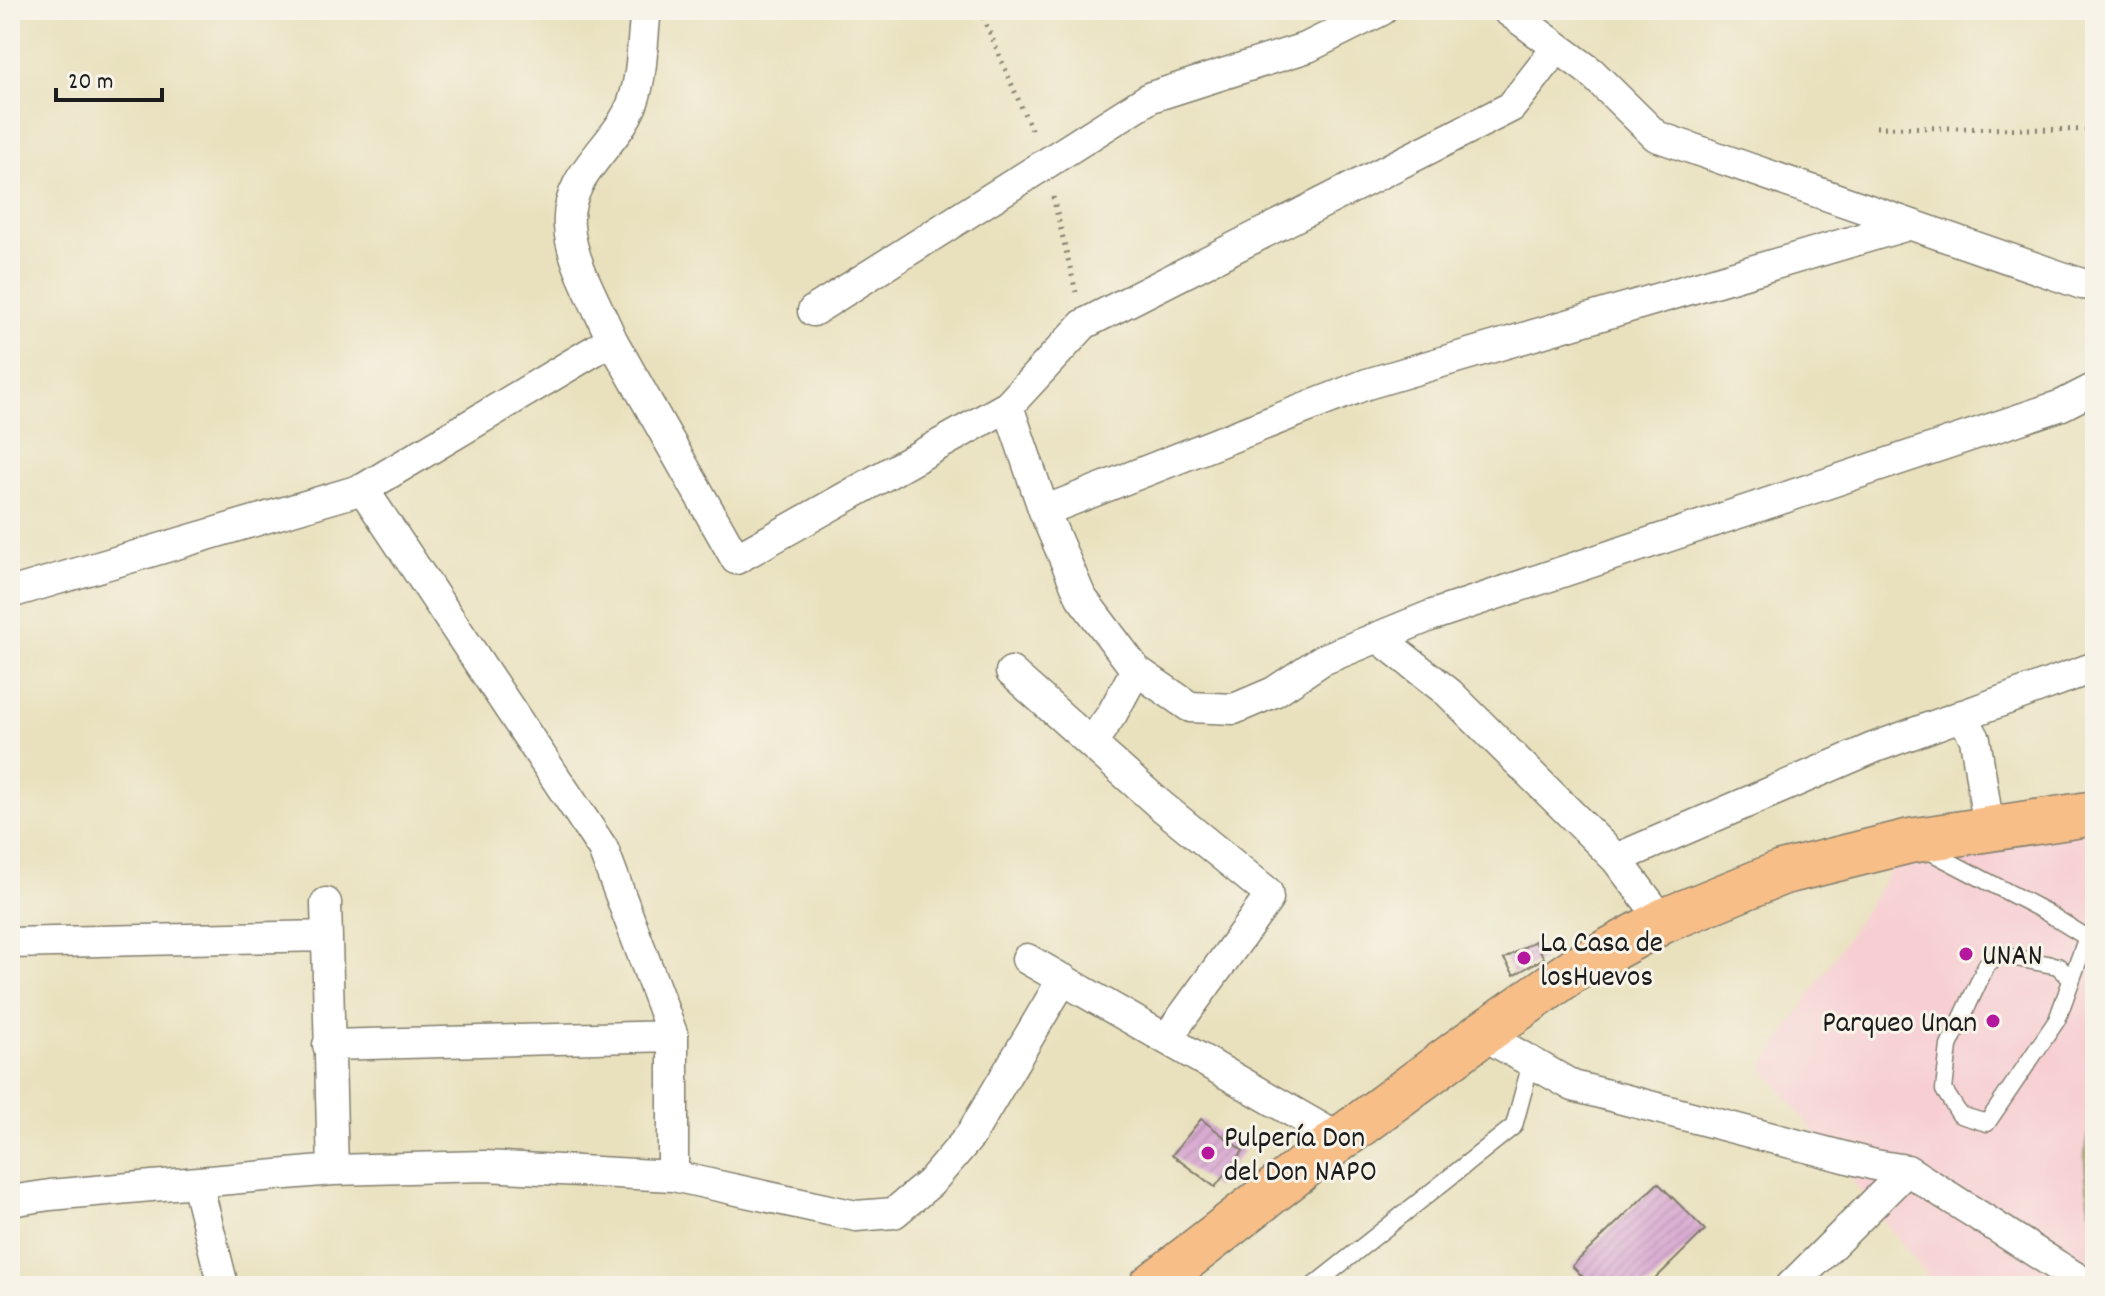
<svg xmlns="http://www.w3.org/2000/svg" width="2105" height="1296" font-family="Dekko,sans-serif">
  <defs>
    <pattern id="building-hatch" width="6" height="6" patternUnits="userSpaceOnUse" patternTransform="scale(2)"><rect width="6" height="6" fill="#d8a9d1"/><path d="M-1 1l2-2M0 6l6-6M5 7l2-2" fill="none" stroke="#b991b3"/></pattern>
  </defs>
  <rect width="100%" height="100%" fill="#f7f3e8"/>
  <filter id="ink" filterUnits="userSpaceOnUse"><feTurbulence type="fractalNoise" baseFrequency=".0125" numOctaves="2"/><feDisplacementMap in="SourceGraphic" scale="16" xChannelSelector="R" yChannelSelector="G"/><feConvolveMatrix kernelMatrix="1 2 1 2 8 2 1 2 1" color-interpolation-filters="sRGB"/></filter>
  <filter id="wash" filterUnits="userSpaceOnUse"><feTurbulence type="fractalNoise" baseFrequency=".006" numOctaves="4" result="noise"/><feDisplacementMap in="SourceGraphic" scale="32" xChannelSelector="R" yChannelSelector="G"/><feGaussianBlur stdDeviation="1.8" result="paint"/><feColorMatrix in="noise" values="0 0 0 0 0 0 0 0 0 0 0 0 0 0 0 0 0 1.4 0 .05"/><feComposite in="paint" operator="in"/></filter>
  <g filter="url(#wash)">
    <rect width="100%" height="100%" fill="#e9e1be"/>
    <!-- built -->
    <path fill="#f7cfd3" d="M2095,813V1286H1935L1763,1067L1910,841Z"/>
    <!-- pitch -->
    <path fill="#c0cf71" stroke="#6e7646" stroke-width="2" d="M2095,1118V1214L2090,1210C2087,1181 2079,1144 2095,1118Z"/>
    <g id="blocks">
      <!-- building -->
      <path fill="url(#building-hatch)" d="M1535,941L1544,958L1514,975L1504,959Z
        M1201,1119L1243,1151L1215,1187L1172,1155Z
        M1658,1183L1705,1230L1648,1286H1592L1572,1266Z"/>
    </g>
  </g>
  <g filter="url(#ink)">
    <use href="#blocks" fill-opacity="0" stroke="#827e6d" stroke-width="2"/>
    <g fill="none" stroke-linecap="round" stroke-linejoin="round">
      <!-- lane casing -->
      <g stroke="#827e6d" stroke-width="19">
        <path id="lane" d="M1925,849L2044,911L2094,942
          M2071,979L2058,966L2000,955L1987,964L1949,1046L1944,1090L1960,1115L1987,1123L2057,1020L2087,937
          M1313,1286L1514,1126L1531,1063"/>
      </g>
      <!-- street casing -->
      <g stroke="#827e6d" stroke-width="33">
        <path id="street" d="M646,10C642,39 643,74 633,102C617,146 565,174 569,226C571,262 598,306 612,340L363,489L603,849L673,1036V1176
          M1507,10L1591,72L1656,136L2082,284L2095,285
          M813,311L1151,97L1308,47L1382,10
          M612,340L736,559L1008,406L1084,324L1511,107L1557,48
          M1008,406L1044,511L1081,597L1136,670L1190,707L1234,709L1274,692L1322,660L1430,616L2062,405L2095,388
          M1044,511L1367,384L1908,225
          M10,593L363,489
          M1378,637L1449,693L1616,859L1663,921
          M1011,672L1159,804L1267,892L1268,899L1167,1038
          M1962,715L1975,739L1989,829
          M1092,742L1112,714L1136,670
          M1616,859L1873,748L2095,667
          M326,903L333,1170
          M10,943L327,936
          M1027,959L1340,1139
          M1482,1034L1573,1086L1875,1165L1907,1170L2089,1286
          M328,1045L673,1036
          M197,1182L223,1286
          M10,1201L50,1195L333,1170L485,1166L673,1176L856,1216L894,1213L930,1183L970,1136L1063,979
          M1791,1286L1907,1170"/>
      </g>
      <!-- primary casing -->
      <g stroke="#827e6d" stroke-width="47">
        <path id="primary" d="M1151,1286L1340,1139L1482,1034L1575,969L1663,921L1781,873L1910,841L2095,813"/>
      </g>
      <!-- path -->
      <path stroke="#827e6d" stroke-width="5" stroke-dasharray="2 6" stroke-linecap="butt" d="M980,10L1033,134
        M1876,127L2095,130
        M1053,197L1076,292"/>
      <!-- lane -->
      <use href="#lane" stroke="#fff" stroke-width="16"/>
      <!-- street -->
      <use href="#street" stroke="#fff" stroke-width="30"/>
      <!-- primary -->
      <use href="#primary" stroke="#f7be88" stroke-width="44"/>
    </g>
  </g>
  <!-- markers -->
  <g fill="#b5179e" stroke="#f7f3e8" stroke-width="3">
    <circle cx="1966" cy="954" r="8"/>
    <circle cx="1524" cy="958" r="8"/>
    <circle cx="1993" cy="1021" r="8"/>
    <circle cx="1208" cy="1153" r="8"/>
  </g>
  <g text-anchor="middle" stroke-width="6" stroke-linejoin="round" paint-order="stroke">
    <!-- poi labels -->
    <g font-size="30" fill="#1c1c1c" stroke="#f7f3e8" text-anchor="start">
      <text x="1540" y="951">La Casa de<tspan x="1540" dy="34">losHuevos</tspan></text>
      <text x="1982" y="964">UNAN</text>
      <text x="1977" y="1031" text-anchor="end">Parqueo Unan</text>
      <text x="1224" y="1146">Pulpería Don<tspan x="1224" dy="34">del Don NAPO</tspan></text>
    </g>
  </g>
  <!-- margin -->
  <rect width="2105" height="1296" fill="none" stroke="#f7f3e8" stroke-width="40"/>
  <!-- scale -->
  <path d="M56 88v12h106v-12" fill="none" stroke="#1c1c1c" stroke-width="4"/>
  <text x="68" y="88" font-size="24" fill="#1c1c1c" stroke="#f7f3e8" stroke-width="6" paint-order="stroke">20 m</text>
</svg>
